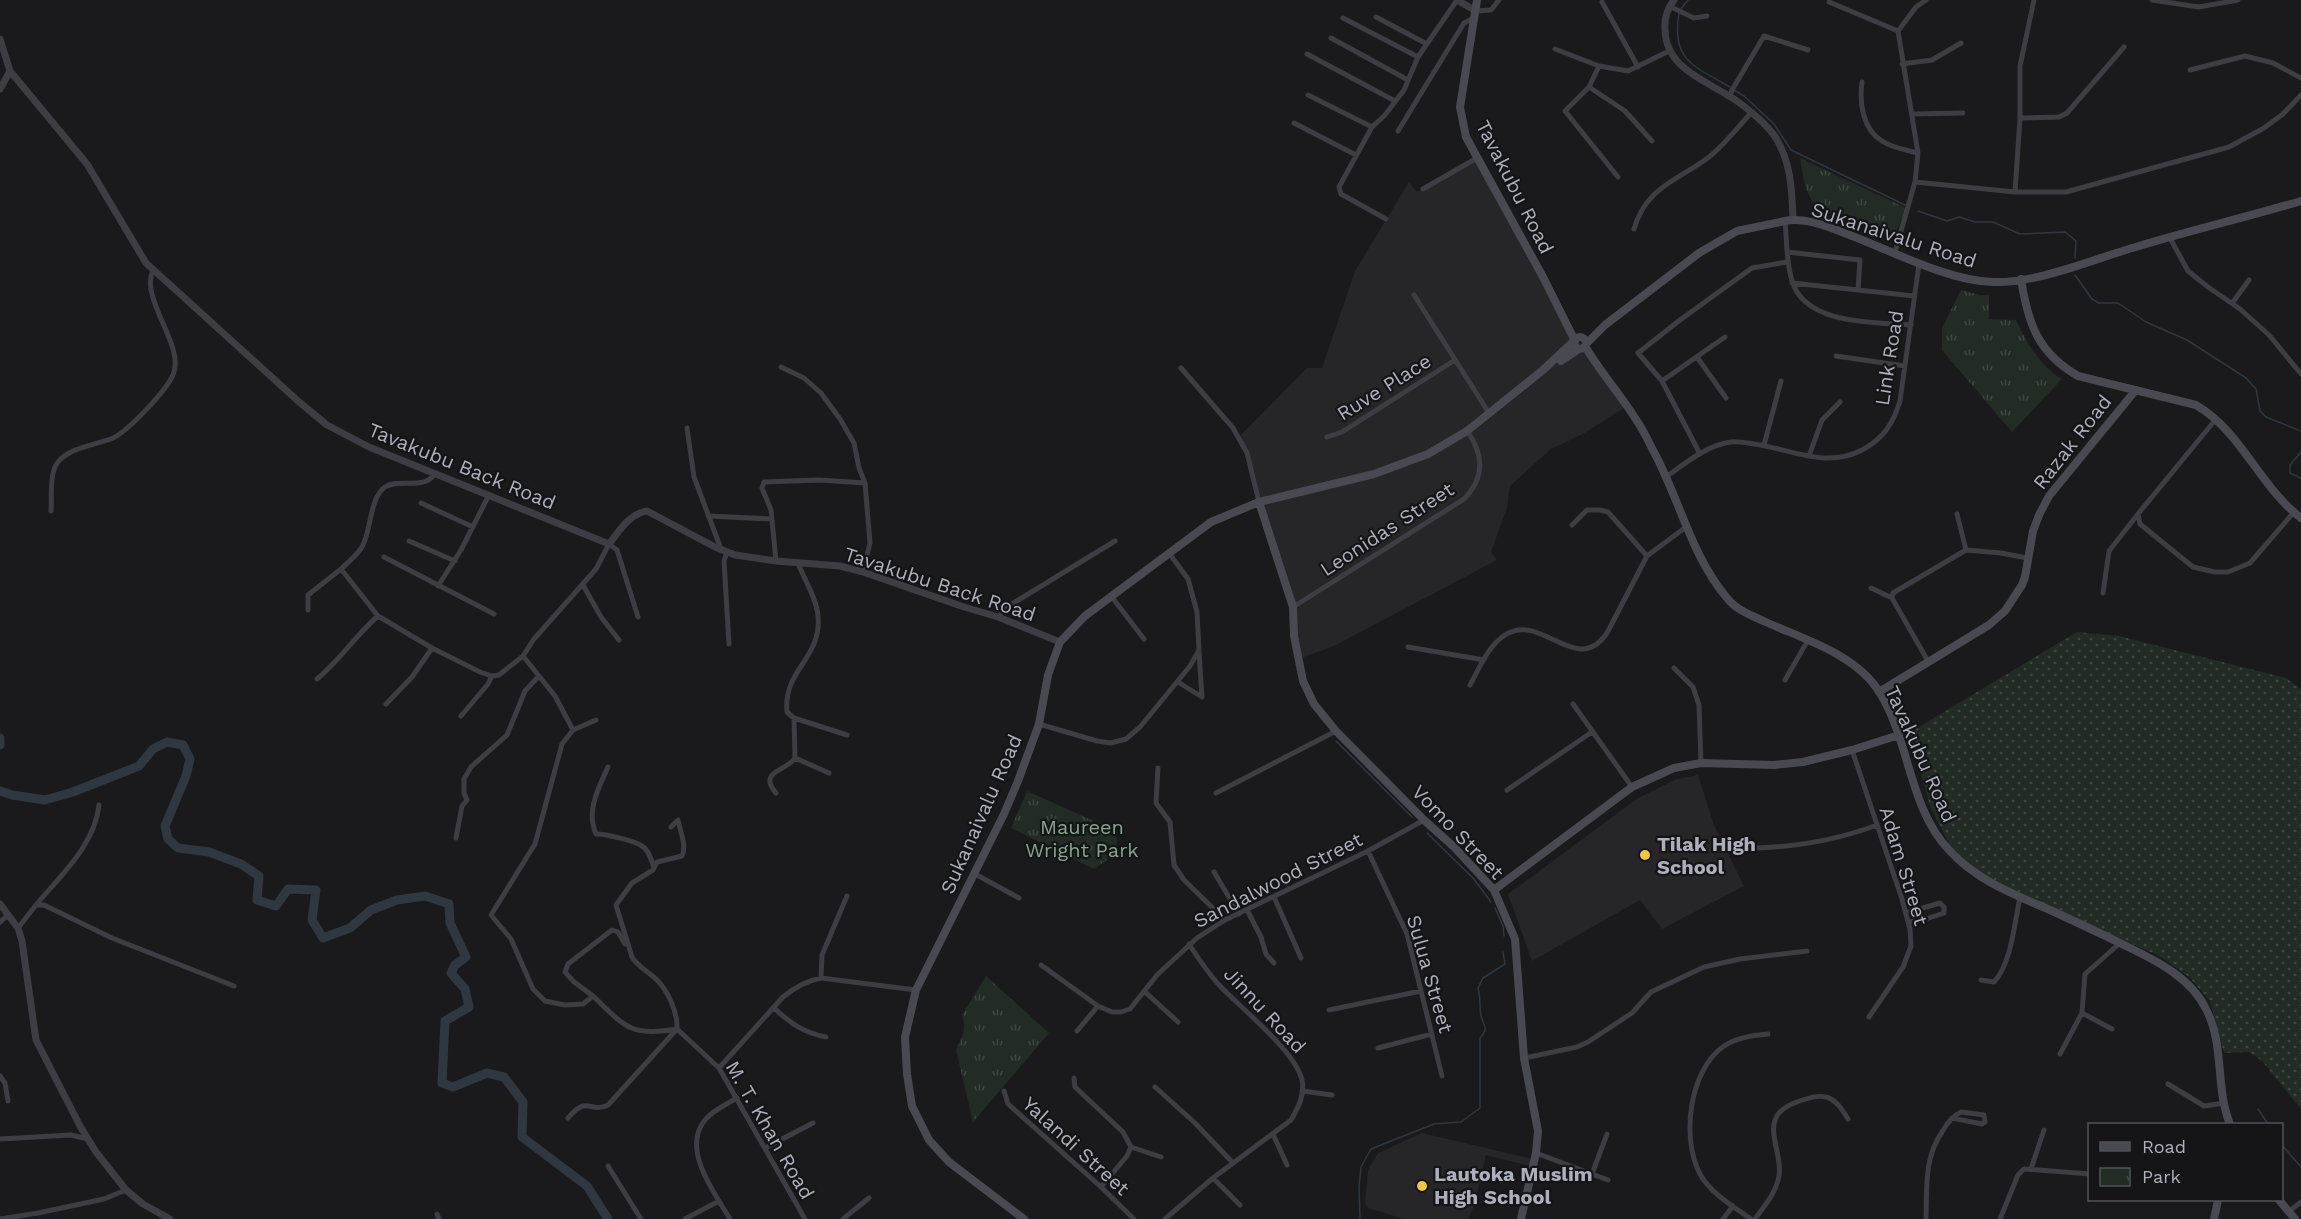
<svg xmlns="http://www.w3.org/2000/svg" width="2301" height="1219" font-family="'Work Sans',sans-serif">
  <defs>
    <pattern id="grass-dots" width="8" height="8" patternUnits="userSpaceOnUse" patternTransform="scale(1.5)"><rect width="8" height="8" fill="#222b24"/><path d="M2 2h.1M6 6h.1" fill="none" stroke="#3f4742" stroke-width="1.8" stroke-linecap="round"/></pattern>
    <pattern id="park-tufts" width="24" height="20" patternUnits="userSpaceOnUse" patternTransform="scale(1.5)"><rect width="24" height="20" fill="#222b24"/><path d="M3 7l-1-3M5 7V3M7 7l1-3M15 17l-1-3M17 17v-4M19 17l1-3" fill="none" stroke="#3f4742"/></pattern>
  </defs>
  <rect width="100%" height="100%" fill="#1a1a1c"/>
  <!-- built -->
  <path fill="#262629" d="M1477,158L1583,348L1627,406L1583,434L1551,449L1510,486L1507,508L1491,552L1497,560L1334,646L1298,659L1293,607L1247,453L1238,438L1307,368H1322L1355,271L1409,182L1417,192Z
    M1698,775L1714,825L1744,886L1662,929L1640,900L1532,961L1508,894L1638,798L1677,779Z
    M1422,1133L1532,1159L1530,1166L1486,1155L1474,1206L1468,1219H1404L1368,1208L1365,1203L1368,1170L1378,1153Z"/>
  <!-- grass -->
  <path fill="url(#grass-dots)" d="M2077,632L2119,636L2286,678L2301,689V1109L2262,1061L2249,1052L2224,1053L2210,1001L2189,977L2159,956L1996,883L1970,865L1950,845L1931,809L1909,733Z"/>
  <!-- park -->
  <path fill="url(#park-tufts)" d="M1800,158L1906,208L1895,235L1818,209C1805,195 1803,177 1800,158Z
    M1961,290L1980,295H1989V319L2016,320C2026,342 2040,366 2062,379L2012,432L1942,350V328Z
    M1027,791L1116,831L1117,844L1107,860L1094,869L1011,828Z
    M986,976L1049,1033L973,1122L956,1050C962,1037 967,1029 962,1015Z"/>
  <g fill="none" stroke-linecap="round" stroke-linejoin="round">
    <!-- stream -->
    <path stroke="#2f3741" stroke-width="1.5" d="M1681,9L1688,0
      M1679,13C1671,61 1694,66 1730,87
      M1734,90L1744,96L1774,124L1791,150L1905,205
      M1918,211L1947,221L1959,217L1975,222H1993L2020,234L2065,232L2076,241L2075,258
      M2075,275L2092,299L2099,303H2118L2146,322L2187,340L2246,378L2256,389L2260,411L2266,417L2301,431
      M2301,452L2290,465V473L2301,478
      M1336,741L1412,817
      M1427,833L1473,878L1491,902
      M1495,908L1503,926L1504,936
      M2258,1109L2268,1124
      M2282,1145L2301,1167
      M1360,1219L1359,1187L1361,1167L1371,1149L1434,1124L1461,1122L1480,1108V1038C1483,1035 1484,1034 1485,1030C1486,1025 1482,1021 1481,1016C1479,1006 1481,998 1478,988L1483,978L1505,964L1503,952"/>
    <!-- river -->
    <path stroke="#2f3741" stroke-width="9" d="M0,738V745
      M0,791L12,795L45,800L73,792L139,766L153,749L167,742L183,745L190,759L186,776L165,826L168,839L178,848L209,852L241,864L259,876L257,900L276,906L288,889L316,890L312,920L323,938L350,928L371,910L397,900L425,896L449,904L450,923L466,957L455,965L451,973L465,989L469,1007L445,1021L442,1083L453,1087L487,1073L504,1077L523,1102L522,1137L587,1186L608,1219"/>
    <!-- minor -->
    <path stroke="#3d3d43" stroke-width="5" d="M2152,0L2199,7L2238,0
      M1602,2L1638,67
      M1829,2L1898,31
      M1669,6L1694,18L1707,16
      M1476,11L1491,10L1499,0
      M1376,17L1427,44
      M1343,18L1418,57
      M1331,38L1408,80
      M1555,49L1599,66L1628,71L1669,51
      M1307,54L1395,101
      M1902,64L1932,60L1961,43
      M1599,66L1589,87L1565,111L1618,177
      M2190,70L2245,56L2273,63L2301,78
      M1862,82C1859,103 1863,130 1882,141C1892,148 1907,150 1918,153
      M1589,87L1625,111L1652,141
      M1308,95L1372,127
      M1730,96L1732,90L1764,36L1808,50
      M1912,114L1963,113
      M2020,118L2059,117L2067,113L2124,47
      M1294,123L1356,155
      M1398,131L1464,23L1474,18
      M1915,182L2015,192H2066L2229,147L2264,128L2283,114L2301,95
      M1423,189L1477,158
      M2015,192L2020,118V66L2034,0
      M1386,219L1341,194L1339,187L1372,127L1385,115L1404,90L1418,57L1457,0
      M1785,221C1787,241 1786,261 1792,281C1805,325 1874,322 1911,325
      M1634,229C1646,187 1677,181 1709,157C1725,144 1737,128 1751,113
      M2170,238L2188,271L2208,287L2240,309L2269,335L2301,374
      M1787,252L1860,260L1858,290
      M1895,252L1915,182L1918,153L1898,31L1916,7L1926,0
      M1792,283L1914,296
      M1414,295L1489,413
      M2233,302L2249,280
      M1836,356L1905,366
      M1697,357L1726,398
      M781,367L804,378L821,393L840,419L854,443L859,468L865,483L870,543L863,572
      M1181,368L1233,428L1247,453L1259,502
      M1662,381L1725,337
      M2216,419L2138,514L2140,524L2193,567L2215,572H2228L2250,563L2294,512
      M687,428L694,477L721,549
      M1327,437L1342,432L1455,360
      M1764,445L1781,381
      M1700,454L1662,381L1638,353L1680,320L1752,268L1787,262
      M1809,456L1822,420L1840,402
      M1667,476C1686,463 1707,445 1731,442C1739,441 1747,443 1754,444C1791,449 1826,469 1862,450C1883,439 1893,424 1900,401L1919,264
      M421,503L473,527
      M51,511C52,497 49,473 58,462C70,447 96,445 113,438C128,431 166,391 173,375C186,346 139,299 153,270
      M1957,514L1966,550
      M708,516L772,519
      M1572,525L1587,510H1600L1608,512L1647,556
      M409,541L455,561
      M727,552L724,561L729,644
      M384,557L494,614
      M776,561L771,510L762,488L764,482L819,480L865,483
      M798,563C804,579 817,599 818,616C822,659 783,669 787,712L794,718L847,735
      M583,585L601,617L619,640
      M438,586L461,550L489,495
      M1871,588L1892,598
      M2103,593L2109,551L2138,514
      M1111,596L1144,639
      M1293,607L1464,499C1485,478 1484,454 1467,431
      M308,610V595L341,569
      M998,617L1007,607L1115,541
      M1408,647L1484,660
      M432,648L378,616L341,569C348,562 359,554 363,545C371,530 370,497 385,487C399,478 423,490 434,475
      M523,656L555,696L573,730L596,720
      M1929,663L1892,598L1893,593L1966,550L2001,553L2027,558
      M1674,668L1693,687L1699,705L1701,763
      M317,679C340,660 356,635 378,616
      M1785,680L1808,640
      M1178,682L1202,697L1199,652
      M1470,685C1480,667 1488,646 1505,635C1541,611 1576,678 1607,633L1647,556L1686,527
      M386,704L412,677L432,648L480,672L492,676L499,675L523,656L534,639L596,569L609,544L617,550L638,617
      M1573,704L1632,787
      M461,716L488,684L492,676
      M1039,724L1097,741L1111,743L1126,739L1140,727L1190,666L1199,650L1197,612L1188,579L1169,553
      M573,730L562,744L535,844L491,915L511,939L533,989L545,1001L565,1005L583,1004L593,996C625,1027 631,1037 677,1029L719,1068L805,1219
      M1852,750L1902,899L1910,929L1911,946L1903,967L1869,1017
      M795,758L829,773
      M608,767C598,789 586,811 596,834C605,834 636,841 642,846C649,850 651,860 654,867
      M1158,768L1156,803L1170,822L1174,865L1184,880L1225,920
      M1507,790L1592,732
      M776,793C757,771 787,771 795,758L794,718
      M1216,793L1336,731
      M456,838L462,806L467,800L464,793V779L471,767L507,735L525,691L539,676
      M1754,848C1796,847 1837,840 1877,825
      M1368,851L1407,934L1442,1076
      M1214,872L1239,914
      M975,874L1019,898
      M1274,897L1301,958
      M36,905C60,876 95,845 99,805
      M1247,910L1261,937L1266,954L1274,963
      M1906,913L1940,903L1944,907V913L1923,920L1909,922
      M0,922L8,915
      M18,928L36,905H44L112,938L234,986
      M1041,965L1098,1006L1112,1012H1121L1130,1009L1157,975L1197,938L1225,920L1368,851L1424,820
      M821,978L822,955L847,896
      M1981,980L1994,982C2011,965 2015,921 2020,897
      M1144,991L1178,1022
      M593,996L574,982L565,972L568,964L612,930L618,932L625,944
      M774,1008C790,1023 804,1033 826,1037
      M1329,1010L1421,991
      M2082,1013L2112,1029
      M1077,1031L1098,1006
      M1378,1048L1432,1034
      M2060,1054L2082,1013L2085,974L2120,943
      M1524,1058L1577,1047L1588,1042L1632,1013L1651,992L1704,967L1740,959L1807,951
      M719,1068L783,997C795,987 806,981 821,978L916,990
      M0,1076L5,1083L8,1101
      M1074,1078L1075,1087L1123,1132L1131,1147L1127,1156L1101,1187
      M2168,1084L2204,1106L2224,1103
      M1155,1087L1195,1123L1233,1163
      M1004,1091L1008,1104L1101,1187L1134,1219
      M1302,1091L1332,1095
      M568,1118C588,1094 589,1114 608,1105L677,1029C678,1013 668,991 657,980C649,972 638,967 632,957L616,905L632,883L653,870L657,862L682,856C687,846 680,831 678,820L671,827
      M1273,1134L1287,1165
      M0,1139L71,1135L88,1139
      M1131,1147L1161,1157
      M765,1148L813,1123
      M1536,1153L1608,1180
      M608,1166L641,1219
      M2031,1169L2044,1130
      M1592,1174L1607,1134
      M1213,1178L1240,1205
      M2288,1212L2301,1202
      M437,1214L439,1219
      M0,1219L38,1213L104,1199L126,1190
      M685,1219L719,1201
      M730,1219C714,1192 681,1149 705,1120C713,1110 727,1104 737,1098
      M843,1219L869,1198
      M1165,1219L1213,1178L1291,1120C1298,1108 1305,1095 1302,1080C1296,1052 1241,1008 1220,986C1208,973 1198,958 1189,944
      M1723,1219L1733,1206
      M1751,1219C1734,1207 1710,1193 1700,1174C1681,1138 1689,1070 1724,1046C1736,1038 1754,1035 1768,1034
      M1755,1219C1765,1205 1776,1193 1779,1176C1783,1156 1765,1130 1779,1113C1786,1104 1815,1094 1826,1097C1837,1100 1843,1111 1848,1119
      M1926,1219C1927,1188 1924,1158 1942,1132C1947,1123 1952,1116 1961,1112L1984,1115L1985,1122L1982,1124L1952,1118
      M2000,1219L2018,1175L2024,1169L2090,1174"/>
    <!-- tertiary -->
    <path stroke="#3d3d43" stroke-width="7" d="M1457,0L1476,11
      M1674,0C1667,9 1664,19 1665,30C1666,67 1702,79 1729,96C1743,104 1764,122 1774,135C1791,160 1792,190 1793,219
      M0,39L10,71L87,164L146,263L298,401L327,425L369,447L609,544C620,530 629,514 647,511L715,547L735,555L776,561L840,566L863,572L964,607L998,617L1060,642
      M0,89L10,71
      M0,904L18,928L22,941L36,1040L80,1126L96,1152L126,1190L143,1204L170,1219"/>
    <!-- secondary -->
    <path stroke="#494a51" stroke-width="8" d="M1477,0L1460,107L1466,137L1543,277L1575,341
      M2021,279C2028,324 2038,353 2078,376L2196,405C2242,432 2259,486 2301,518
      M1574 343a6 6 0 1 1 12 0a6 6 0 1 1-12 0Z
      M1586,344L1605,325L1699,253L1737,231L1785,221C1805,217 1829,227 1847,234C1890,250 1948,281 1993,282C2037,284 2096,258 2139,246C2192,230 2247,217 2301,201
      M1585,346C1600,372 1621,395 1637,421C1644,431 1649,443 1655,454C1680,501 1692,557 1727,598C1737,611 1753,616 1768,623C1806,640 1857,655 1880,693C1910,742 1909,808 1949,850C1976,880 2013,894 2050,910C2076,922 2102,934 2128,947C2157,961 2191,978 2206,1009C2225,1045 2215,1088 2230,1124
      M1561,361L1579,349
      M1259,502L1293,607L1294,636L1303,681L1314,704L1336,731L1424,820L1454,847L1494,890L1515,939L1524,1058L1538,1131L1536,1153L1521,1219
      M1879,692L1989,625L2005,611L2022,585L2025,577L2033,531L2039,515L2049,496L2135,391
      M1494,890L1632,787L1674,768L1701,763L1774,765L1803,762L1852,750L1899,735
      M2279,1200L2295,1219
      M1024,1219L949,1162L929,1140L912,1106L907,1074L905,1037L916,990L1004,814L1018,781L1039,724L1048,675L1060,642L1085,616L1211,522L1259,502L1374,474L1428,454L1467,431L1543,370L1574,341
      M2214,1219L2218,1200"/>
  </g>
  <!-- markers -->
  <g fill="#f2c73c" stroke="#151517" stroke-width="2">
    <circle cx="1645" cy="855" r="6"/>
    <circle cx="1422" cy="1186" r="6"/>
  </g>
  <g text-anchor="middle" stroke-width="4.5" stroke-linejoin="round" paint-order="stroke">
    <!-- street labels -->
    <g font-size="20" fill="#adb0bc" stroke="#151517">
      <text transform="translate(1515 187) rotate(63)" y="7">Tavakubu Road</text>
      <text transform="translate(1894 235) rotate(18)" y="7">Sukanaivalu Road</text>
      <text transform="translate(1889 358) rotate(-81)" y="7">Link Road</text>
      <text transform="translate(1384 387) rotate(-32)" y="7">Ruve Place</text>
      <text transform="translate(2072 442) rotate(-52)" y="7">Razak Road</text>
      <text transform="translate(462 466) rotate(22)" y="7">Tavakubu Back Road</text>
      <text transform="translate(1387 529) rotate(-33)" y="7">Leonidas Street</text>
      <text transform="translate(940 584) rotate(18)" y="7">Tavakubu Back Road</text>
      <text transform="translate(1921 754) rotate(66)" y="7">Tavakubu Road</text>
      <text transform="translate(981 814) rotate(-66)" y="7">Sukanaivalu Road</text>
      <text transform="translate(1458 832) rotate(46)" y="7">Vomo Street</text>
      <text transform="translate(1904 866) rotate(73)" y="7">Adam Street</text>
      <text transform="translate(1278 880) rotate(-27)" y="7">Sandalwood Street</text>
      <text transform="translate(1430 974) rotate(74)" y="7">Sulua Street</text>
      <text transform="translate(1265 1010) rotate(47)" y="7">Jinnu Road</text>
      <text transform="translate(770 1130) rotate(60)" y="7">M. T. Khan Road</text>
      <text transform="translate(1076 1146) rotate(42)" y="7">Yalandi Street</text>
    </g>
    <!-- park labels -->
    <g font-size="20" fill="#84a689" stroke="#151517">
      <text x="1082" y="834">Maureen<tspan x="1082" dy="23">Wright Park</tspan></text>
    </g>
    <!-- poi labels -->
    <g font-size="20" font-weight="bold" fill="#adb0bc" stroke="#151517" text-anchor="start">
      <text x="1657" y="851">Tilak High<tspan x="1657" dy="23">School</tspan></text>
      <text x="1434" y="1181">Lautoka Muslim<tspan x="1434" dy="23">High School</tspan></text>
    </g>
  </g>
  <!-- legend -->
  <rect x="2088" y="1123" width="195" height="78" fill="#151517" stroke="#525359" stroke-width="1.5"/>
  <rect x="2100" y="1142" width="30" height="9" fill="#494a51" stroke="#525359" stroke-width="1.5"/>
  <text x="2142" y="1153" font-size="18" fill="#adb0bc">Road</text>
  <rect x="2100" y="1168" width="30" height="18" fill="url(#park-tufts)" stroke="#525359" stroke-width="1.5"/>
  <text x="2142" y="1183" font-size="18" fill="#adb0bc">Park</text>
</svg>
